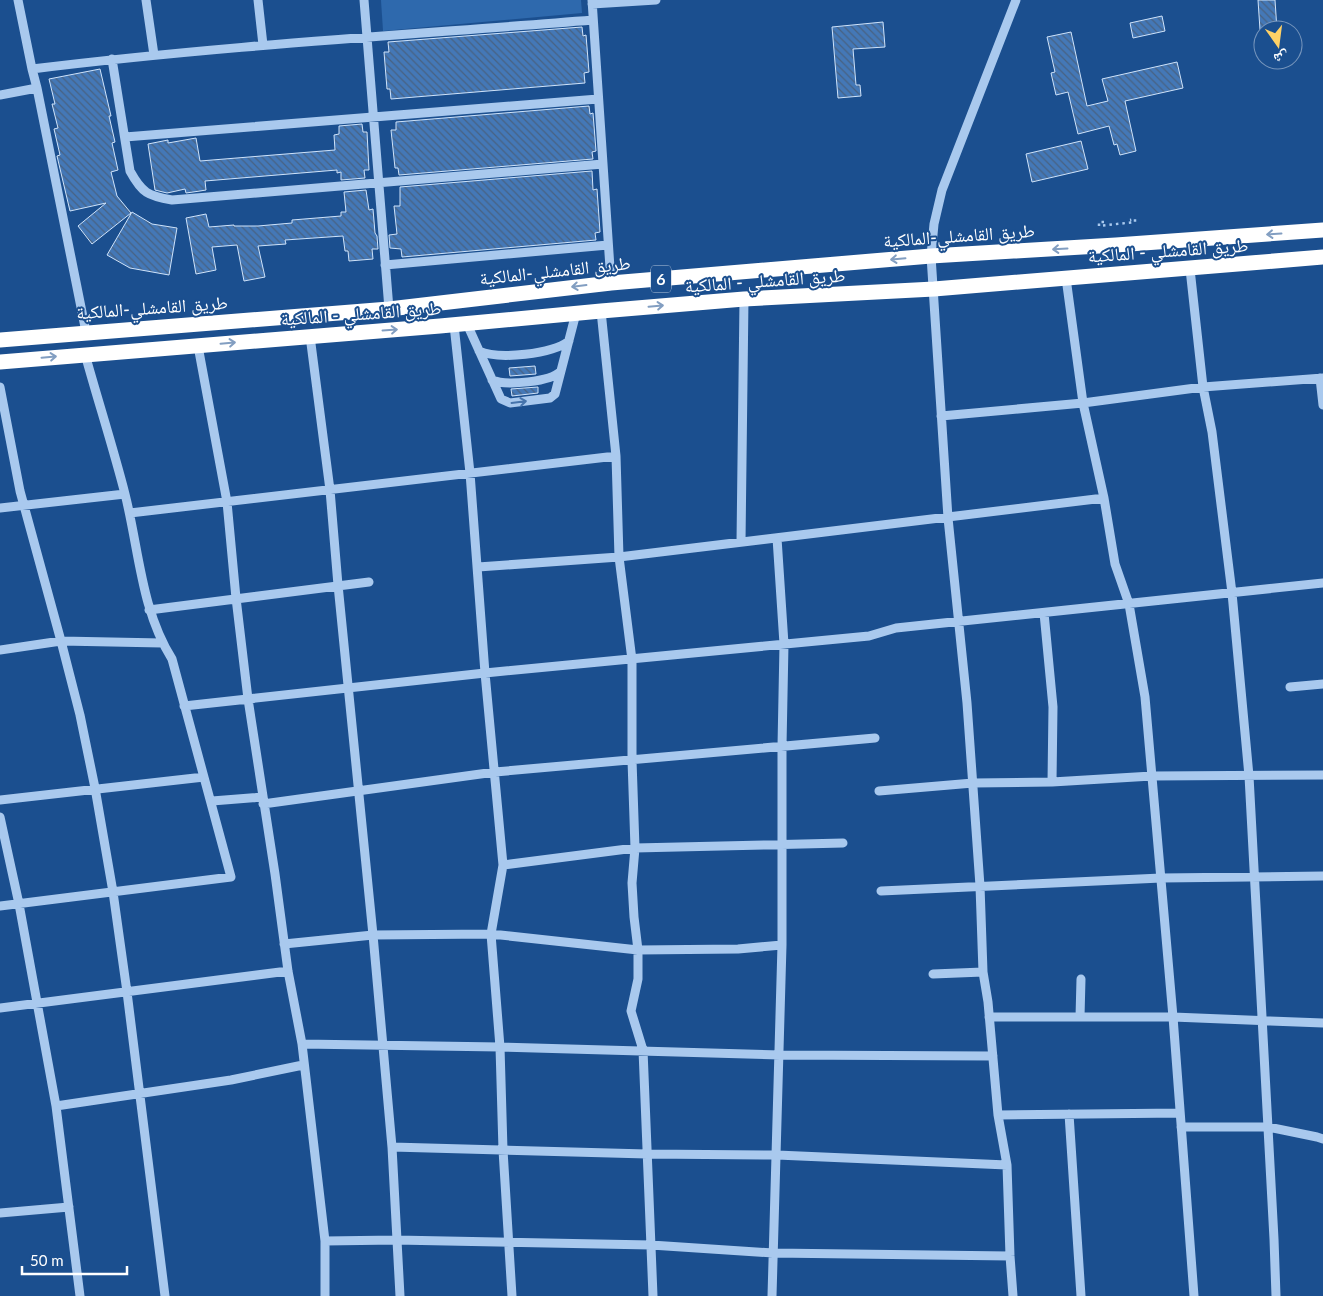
<svg xmlns="http://www.w3.org/2000/svg" width="1323" height="1296" font-family="Lato,'Noto Naskh Arabic',sans-serif">
  <defs>
    <pattern id="building-back-hatch" width="6" height="6" patternUnits="userSpaceOnUse" patternTransform="scale(1.25)"><rect width="6" height="6" fill="#4478b7"/><path d="M-1 5l2 2M0 0l6 6M5-1l2 2" fill="none" stroke="#486282"/></pattern>
  </defs>
  <rect width="100%" height="100%" fill="#1b4f8f"/>
  <!-- park -->
  <path fill="#2e69ad" d="M381,0H581L582,13L383,31Z"/>
  <!-- building -->
  <path fill="url(#building-back-hatch)" stroke="#cfe3fa" d="M1258,0H1275L1277,30H1260Z
    M1162,16L1165,31L1133,38L1130,23Z
    M883,22L885,47L853,49L856,85H860L861,96L838,98L832,27Z
    M582,27L583,36L586,35L589,72L584,73L585,83L391,99L390,89H387L384,52H389L388,42Z
    M1071,32L1087,106L1108,101L1102,79L1177,62L1183,88L1125,101L1136,151L1120,155L1117,144L1114,145L1109,126L1078,134L1068,92L1056,95L1051,73L1055,72L1047,37Z
    M100,69L111,116H109L115,142L112,143L118,170L111,172L117,196L131,213L92,244L78,226L106,203L70,211L57,156L60,155L54,129L58,128L52,104H55L49,79Z
    M589,106L590,114L593,113L596,151L592,152L593,159L399,175L398,168H395L391,130H396V122Z
    M362,124L363,132H367L369,170H364L365,178L341,180V172L337,173V170L205,181L206,190L200,191L186,193L185,189L167,193L155,190L148,144L168,140V143L196,138L200,161L335,150L334,135L339,134V126Z
    M1081,141L1088,169L1032,182L1026,154Z
    M592,171L593,190L597,189L600,232L595,233L596,240L402,257L401,249L390,248L389,235L397,234L394,206H400V187Z
    M366,190L369,210L373,209L375,233L377,236L378,249H372L373,259L349,261L348,251H345L343,236L285,240L286,244L258,246L265,277L244,281L237,245L212,247L216,270L196,274L186,218L206,214L209,227L234,225V226H258L292,223V220L341,216V212H346L344,192Z
    M132,212L152,224L177,228L169,275L130,268L107,255Z
    M535,366L536,374L510,376L509,368Z
    M538,387V393L512,396L511,389Z"/>
  <g fill="none" stroke-linecap="round" stroke-linejoin="round">
    <!-- path -->
    <path stroke="#a9c9ee" stroke-width="2.5" stroke-dasharray="2.5 4" stroke-linecap="butt" d="M1104,222H1099V226L1135,222V219L1130,220"/>
    <!-- minor -->
    <path stroke="#a9c9ee" stroke-width="9" d="M18,0L32,69L37,88L86,332
      M146,0L154,55
      M258,0L263,45
      M364,0L389,309
      M592,0L611,283
      M592,4L656,0
      M112,59L130,171C142,193 148,196 172,200L603,164
      M32,69C218,46 406,35 593,20
      M0,95L37,88
      M125,137L598,99
      M385,265L608,245
      M1190,269L1203,387L1212,432L1232,593L1249,776L1274,1239L1276,1296
      M1066,278L1083,403L1104,498L1115,564L1129,604L1145,697L1173,1017L1194,1296
      M601,311L616,456L619,557L632,660V760L635,848L632,883L634,917L638,950V979L631,1011L643,1050L653,1296
      M467,324L501,399L510,403L550,398L555,394L576,313
      M454,325L470,473L485,673L503,865L491,934L500,1047L503,1150L512,1296
      M310,336L330,490L338,585L373,935L392,1147L400,1296
      M198,346L227,502L236,598L248,699L275,874L288,971L302,1044L325,1241V1296
      M479,351C499,360 552,354 569,341
      M1320,378L1323,405
      M492,380C506,386 551,382 561,371
      M0,387L20,491L61,641L80,715L95,788L113,892L127,992L165,1296
      M941,416L1083,403L1203,387L1323,378
      M0,508L125,494
      M130,513L616,456
      M741,542L744,299
      M478,567L619,557L1104,498
      M149,610L369,582
      M1044,613L1053,707L1052,782
      M0,650L61,641L162,643
      M1290,687L1323,684
      M184,706L485,673L869,636L896,628L1323,583
      M879,791L973,783L1052,782L1152,776L1323,775
      M0,800L204,777
      M212,801L262,797
      M263,804L495,772L875,738
      M0,817L19,904L56,1106L80,1296
      M503,865L635,848L843,843
      M881,891L1161,878L1323,876
      M0,906L231,877L172,659C141,610 139,549 125,494C113,447 98,401 85,354
      M284,944L373,935L491,934L638,950L738,949L782,945
      M933,974L983,972
      M0,1008L288,971
      M989,1017H1173L1323,1023
      M1080,1017L1081,979
      M302,1044L500,1047L780,1055L993,1056
      M56,1106L231,1080L303,1065
      M1069,1114L1081,1296
      M998,1115L1180,1113
      M1181,1127H1268L1317,1137L1323,1139
      M392,1147L647,1154L777,1155L1007,1165
      M0,1213L69,1207
      M325,1241L396,1240L651,1245L773,1253L1010,1256
      M772,1296L782,945V746L784,644L777,538
      M1013,1296L1010,1256L1007,1165L998,1115L988,1002L983,972L980,886L967,703L948,518L931,256L934,224L942,190L1016,0"/>
    <!-- highway -->
    <path stroke="#fff" stroke-width="15" d="M0,340L389,309L611,283L931,256L1116,245L1323,230
      M0,362L440,326L601,311L744,299L934,289L1323,257"/>
  </g>
  <!-- one-way arrows -->
  <defs><path id="oneway-shaft" d="M-6 0H5M1.5-3L5.5 0L1.5 3" fill="none" stroke-width="1.6" stroke-linecap="round" stroke-linejoin="round" transform="scale(1.25)"/></defs>
  <g stroke="#829ec1">
    <use href="#oneway-shaft" transform="translate(1274 234) rotate(176)"/>
    <use href="#oneway-shaft" transform="translate(1060 249) rotate(177)"/>
    <use href="#oneway-shaft" transform="translate(898 259) rotate(175)"/>
    <use href="#oneway-shaft" transform="translate(579 286) rotate(173)"/>
    <use href="#oneway-shaft" transform="translate(656 306) rotate(-5)"/>
    <use href="#oneway-shaft" transform="translate(390 330) rotate(-4)"/>
    <use href="#oneway-shaft" transform="translate(228 343) rotate(-5)"/>
    <use href="#oneway-shaft" transform="translate(49 357) rotate(-5)"/>
  </g>
  <use stroke="#4674ac" href="#oneway-shaft" transform="translate(519 402) rotate(-7)"/>
  <g text-anchor="middle" stroke-width="4" stroke-linejoin="round" paint-order="stroke">
    <!-- shield labels -->
    <rect fill="#1b4f8f" stroke="#bbcadd" stroke-width="1" x="651" y="265.5" width="20" height="27" rx="4"/>
    <g font-size="16" font-weight="bold" fill="#fff">
      <text x="661" y="285">6</text>
    </g>
    <!-- street labels -->
    <g font-size="18" fill="#fff" stroke="#1b4f8f">
      <text transform="translate(959 236) rotate(-4)" y="6">طريق القامشلي-المالكية</text>
      <text transform="translate(1168 251) rotate(-4)" y="6">طريق القامشلي - المالكية</text>
      <text transform="translate(555 271) rotate(-6)" y="6">طريق القامشلي-المالكية</text>
      <text transform="translate(765 281) rotate(-4)" y="6">طريق القامشلي - المالكية</text>
      <text transform="translate(152 308) rotate(-4)" y="6">طريق القامشلي-المالكية</text>
      <text transform="translate(361 314) rotate(-4)" y="6">طريق القامشلي - المالكية</text>
    </g>
  </g>
  <!-- north arrow -->
  <g transform="translate(1278 45) rotate(166)"><circle r="24" fill="#1b4f8f" stroke="#7695bc"/>
  <path d="M0-4L9 19L0 12L-9 19Z" fill="#ffd166"/>
  <text y="-8" font-size="14" font-weight="bold" text-anchor="middle" fill="#ffffff">ش</text>
  </g>
  <!-- scale -->
  <path d="M22 1266v8h105v-8" fill="none" stroke="#ffffff" stroke-width="2.5"/>
  <text x="30" y="1266" font-size="15" fill="#ffffff" stroke="#1b4f8f" stroke-width="4" paint-order="stroke">50 m</text>
</svg>
